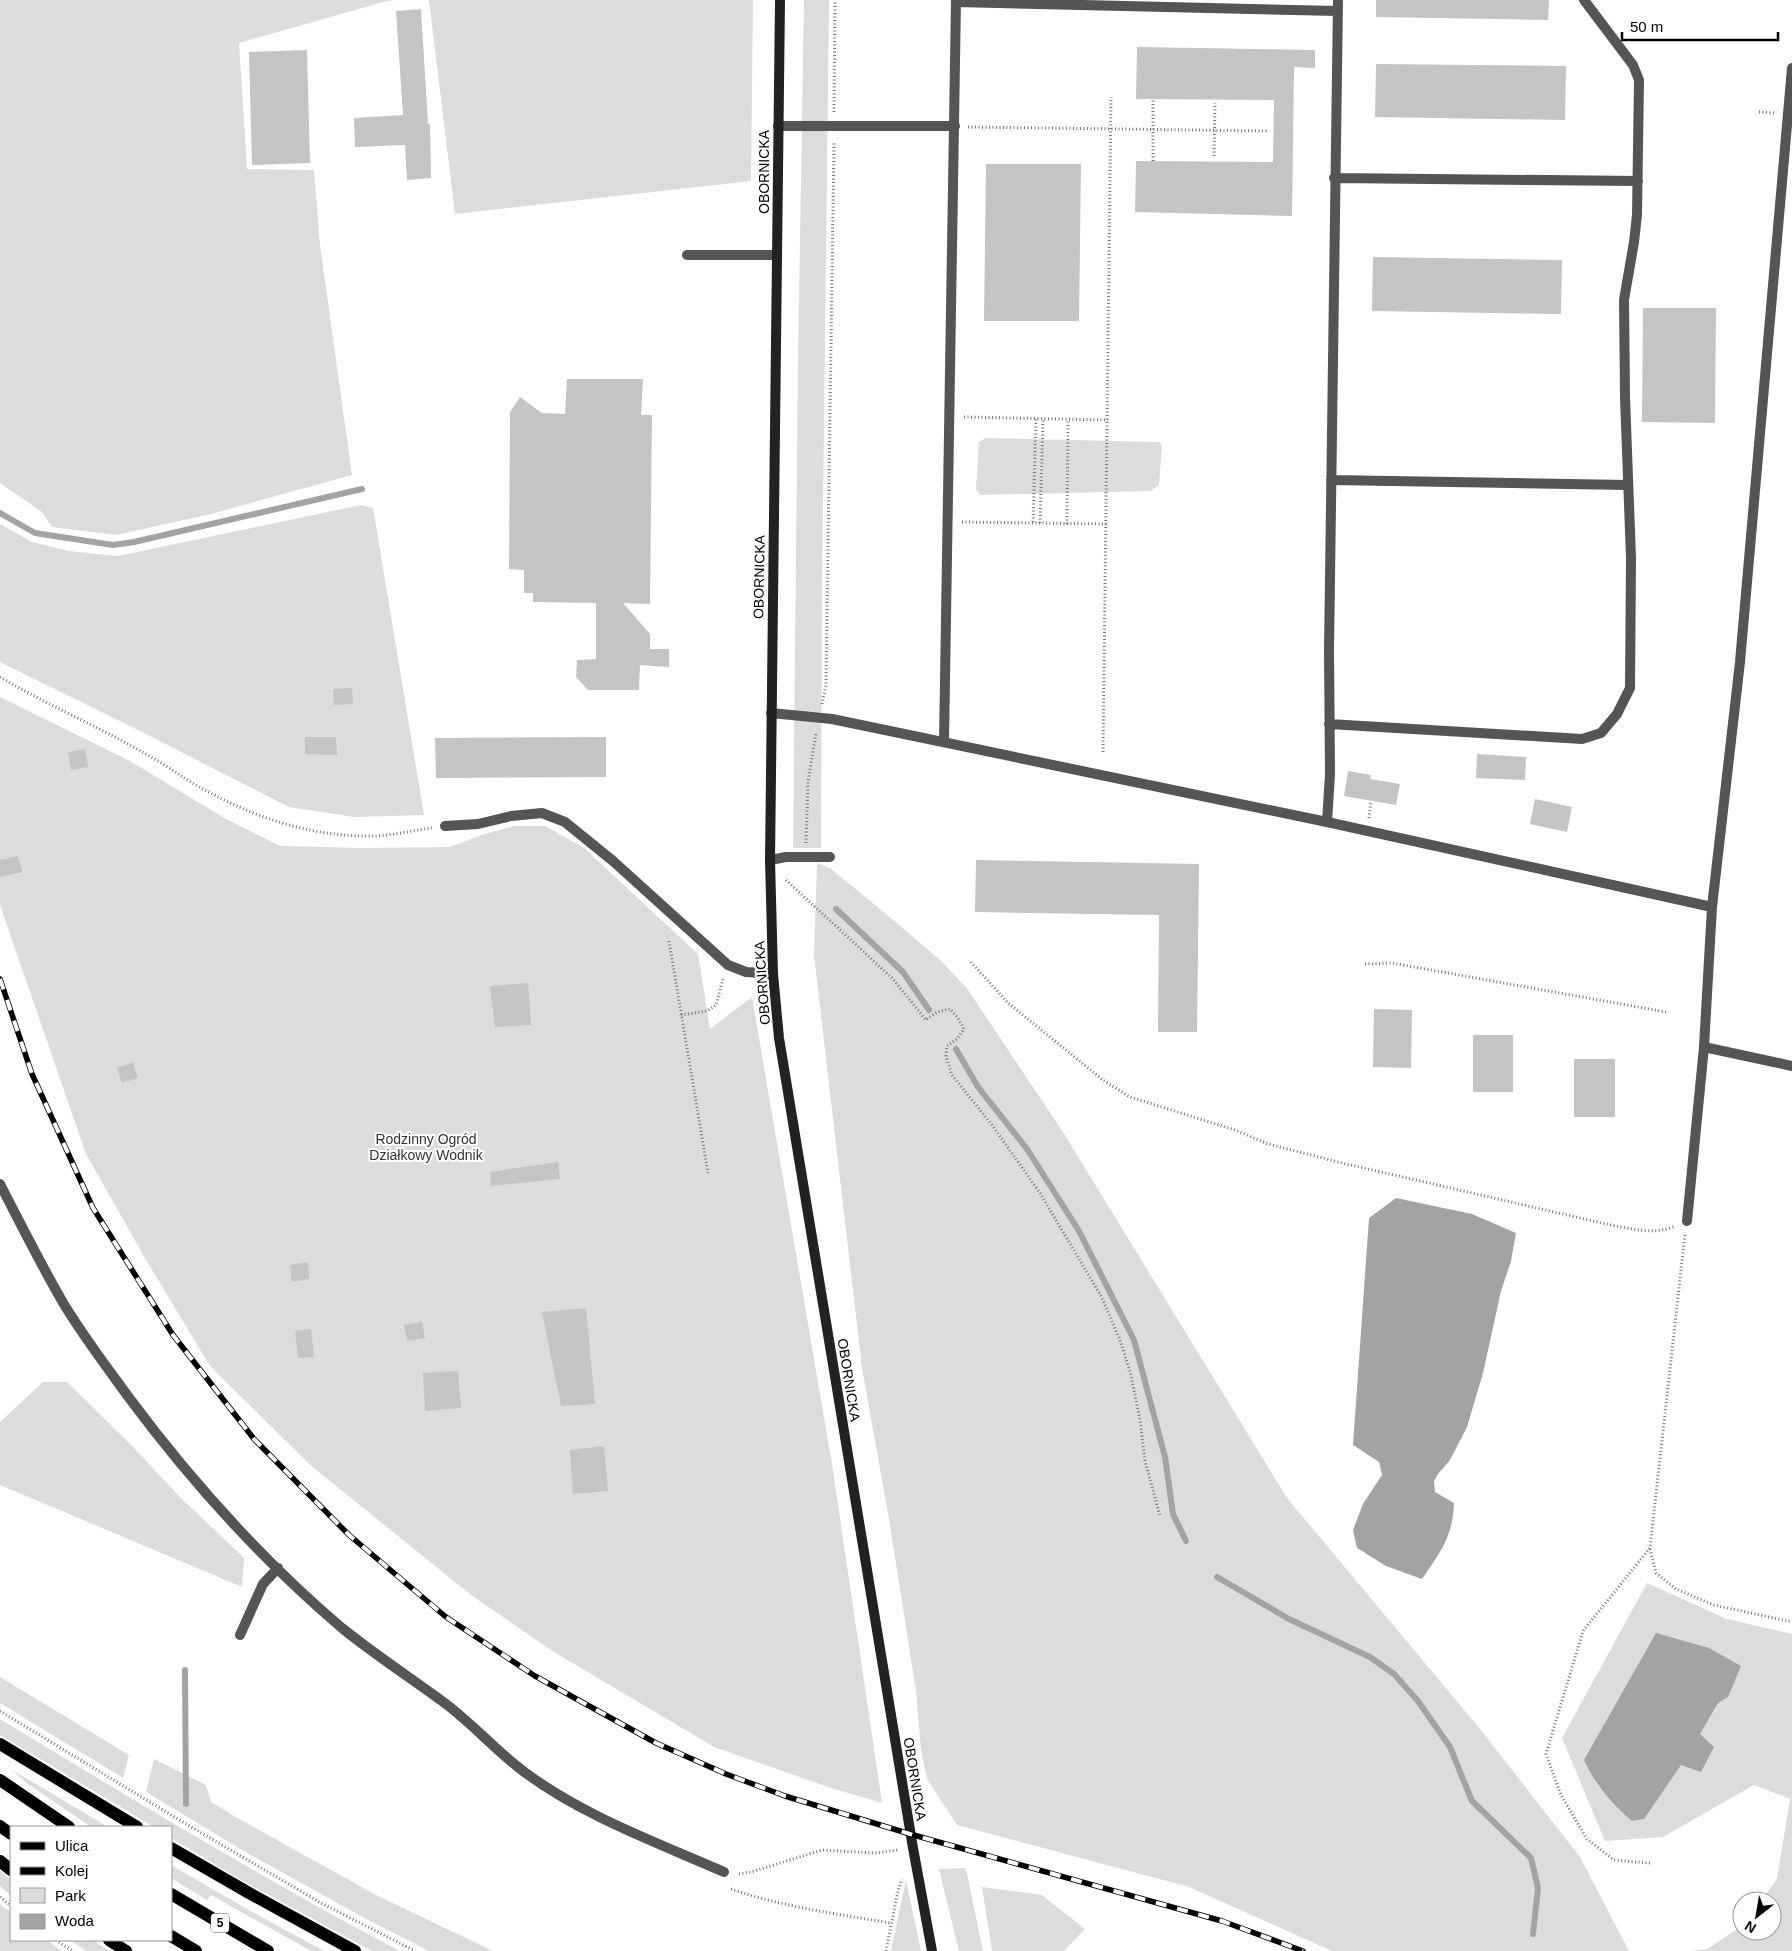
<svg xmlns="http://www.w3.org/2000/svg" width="1792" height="1951" font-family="Helvetica,sans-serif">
  <rect width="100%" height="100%" fill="#fff"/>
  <!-- green -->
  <path fill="#dcdcdc" d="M0,0H395L387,1L239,43L247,169L314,170L320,245L352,475L211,514L116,535L52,527L42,512L0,483Z
    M429,0H753L751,181L455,214Z
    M804,0H829L822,596L821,848H793L798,361Z
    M986,438L1159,442L1162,446L1159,485L1150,491L980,495L976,489L979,442Z
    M361,505L373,508L424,815L354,817L289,807L142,732L0,662V524L32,542L69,551L118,556Z
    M0,697L130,761L226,819L280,846L362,848L450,847L485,834L514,826H545L584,848L698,954L710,1029L752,997L832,1464L882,1803L828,1787L714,1747L554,1652L471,1595L309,1464L210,1366L146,1260L86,1154L0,905Z
    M817,863L830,868L886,914L939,959L966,987L1063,1132L1287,1498L1480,1729L1580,1857L1629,1951H1332L1189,1887L957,1825L927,1779L921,1750L916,1691L889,1519L862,1368L814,955Z
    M43,1382H67L133,1447L180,1497L244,1558L242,1587L0,1485V1422Z
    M1647,1583L1727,1619L1792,1634V1951H1691L1707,1949L1742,1926V1931H1772V1901H1761L1777,1879L1790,1799L1754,1785L1663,1837L1605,1841L1562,1738Z
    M0,1677L129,1755L123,1778L0,1703Z
    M0,1719C132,1799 263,1879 400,1951H372L241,1880L171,1838V1827H154L0,1735Z
    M154,1759L206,1785L211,1802L234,1816L376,1895L493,1951H429L368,1920L242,1850L146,1792Z
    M9,1768L108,1827H91L28,1784Z
    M171,1865L247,1909L324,1951H311L211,1895L207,1900L171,1878Z
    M965,1868L967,1874L983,1951H959L939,1869Z
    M0,1871L11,1880V1896L0,1886Z
    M906,1880L921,1951H891Z
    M982,1887L1042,1895L1085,1929L1064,1951H992Z
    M0,1904L11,1913V1940H47L62,1951H0Z
    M70,1940H93L109,1951H86Z"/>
  <!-- water -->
  <path fill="#a3a3a3" d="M1396,1198L1472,1214L1516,1233L1511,1261L1501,1291L1483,1373L1467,1427L1450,1460L1438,1474L1434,1481L1435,1492L1454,1503C1453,1536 1440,1553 1422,1579L1386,1566L1357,1548L1353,1530L1363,1504L1382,1475L1379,1462L1353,1445L1369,1218Z
    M1656,1633L1709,1648L1741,1666L1728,1697L1718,1703L1700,1734L1714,1747L1701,1772L1681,1765L1644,1819L1632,1821C1612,1804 1595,1784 1584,1760Z"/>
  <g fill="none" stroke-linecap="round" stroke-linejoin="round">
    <!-- stream -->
    <path stroke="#a3a3a3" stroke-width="6" d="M0,513L35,533L113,545L134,542L362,489
      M836,909L903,972L929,1010
      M956,1049L978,1087L1027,1149L1079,1231L1134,1340L1165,1457L1173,1514L1186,1541
      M1217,1577L1289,1619L1370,1657L1394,1674L1418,1701L1450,1747L1472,1801L1531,1858L1538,1888L1533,1934
      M185,1670L186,1804"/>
  </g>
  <!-- building -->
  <path fill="#c4c4c4" d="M1376,0H1549L1548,20L1376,17Z
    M421,9L428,124H430L431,178L407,180L405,145L355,147L354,118L403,115L396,11Z
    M1137,47L1315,50V68L1294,67L1292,216L1135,212L1136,161L1273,162L1274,100L1136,99Z
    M307,50L310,163L252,165L249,52Z
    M1376,64L1566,66L1565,120L1375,117Z
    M986,164H1081L1079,321H984Z
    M1373,257L1562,260L1561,314L1372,311Z
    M1643,308H1716L1715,423L1642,422Z
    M567,379H643L641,415H652L650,604L623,603L650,634V649H669V667L640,665L639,690H588L576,677L577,660L596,659V603L533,602V593H524V570L509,569L510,412L520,397L542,413L565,414Z
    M352,688L353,704L334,705L333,689Z
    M305,737H336L337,755L305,754Z
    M606,737V777L436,778L435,738Z
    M85,749L88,767L71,770L68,752Z
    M1477,754L1526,757L1525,780L1476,778Z
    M1348,771L1371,775L1370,779L1400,784L1396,805L1344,796Z
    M1535,799L1572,807L1567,832L1530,824Z
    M18,856L22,872L0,877V860Z
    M976,860L1199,864L1197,1032H1158L1159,915L975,912Z
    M528,983L531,1025L495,1027L490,986Z
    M1374,1009L1412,1010L1411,1068L1373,1067Z
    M1473,1035H1513V1092H1473Z
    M1574,1059H1615V1117H1574Z
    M133,1062L138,1078L122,1083L117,1068Z
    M558,1162L560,1179L491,1186L490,1172Z
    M308,1262L309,1279L292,1282L290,1265Z
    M586,1308L595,1404L561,1406L542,1312Z
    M422,1322L425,1338L407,1341L404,1325Z
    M311,1329L314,1357L298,1358L295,1331Z
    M458,1371L461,1408L425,1411L423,1373Z
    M604,1446L608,1491L573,1494L570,1450Z"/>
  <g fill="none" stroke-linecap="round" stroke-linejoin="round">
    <!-- path -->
    <path stroke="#777" stroke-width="3" stroke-dasharray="1 2.5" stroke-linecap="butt" d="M834,112L835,0
      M1759,112L1774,113
      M968,127L1267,131
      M1214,156L1215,103
      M1153,161V98
      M964,417L1108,420
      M962,522L1107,524
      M1033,522L1036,419
      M1040,523L1043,419
      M1067,524L1068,419
      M0,677C49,706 102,728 151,757C166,765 180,776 196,785C250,816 309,837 372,836C392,836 413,830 432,828
      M822,704L826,685L834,141
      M1103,752L1111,97
      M1369,818L1371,801
      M806,843L808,782L816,733
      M786,880L892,978L926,1020L937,1012L950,1009L958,1018L964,1029L957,1039L947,1046L946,1056L952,1075L992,1125L1040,1193L1101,1296L1120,1340L1131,1375L1140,1420L1145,1461L1160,1516
      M669,941L708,1173
      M971,962L1008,1003L1103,1080L1130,1097L1235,1130L1268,1144L1338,1162L1606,1224C1628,1228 1654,1236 1675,1226
      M1365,964L1392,963L1666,1012
      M681,1015L707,1011L716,1005L723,979
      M1650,1549L1656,1573L1676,1589L1714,1605L1792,1622
      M0,1711L181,1821L321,1903L415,1951
      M1650,1863L1614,1860L1587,1839L1561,1795L1546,1754L1583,1631L1650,1548L1685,1234
      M739,1874L751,1872L822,1850L875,1853L898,1850
      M731,1889C783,1907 837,1914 891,1923
      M0,1897L11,1906
      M56,1940L72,1951
      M886,1951L898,1891L902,1879"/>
    <!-- service -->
    <path stroke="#555" stroke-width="10" d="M956,2L1338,11
      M778,126H955
      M1334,178L1638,181
      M687,255H777
      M1331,480L1628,485
      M771,713L832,719L1327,822L1712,907
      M1329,724L1582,739L1601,733L1617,714L1630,688L1631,558L1625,397L1624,300L1634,242L1637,215L1639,80L1633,65L1584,0
      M944,742L956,0
      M1327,822L1330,774L1329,650L1338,0
      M770,860L786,857H830
      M1704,1047L1792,1066
      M0,1184C21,1225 42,1267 65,1306C84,1337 106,1366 127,1395C190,1480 261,1559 342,1628C374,1654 408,1676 442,1701C471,1722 494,1749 523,1771C583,1816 656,1842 724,1872
      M1687,1221L1704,1047L1712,907L1740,662L1792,68
      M240,1635L263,1584L278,1568"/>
    <!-- minor -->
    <path stroke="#555" stroke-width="10" d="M445,826L478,824L511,816L542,813L565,822L613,861L728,965L746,972L773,974"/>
    <!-- secondary -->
    <path stroke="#222" stroke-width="10" d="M780,0L770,860L773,974L779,1038L913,1848L932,1951"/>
    <!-- primary -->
    <path stroke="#000" stroke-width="12" d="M0,1744L137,1827
      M0,1780L69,1827
      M0,1826L11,1834
      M171,1848L249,1893L355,1951
      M0,1861L11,1870
      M171,1894L268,1951
      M171,1936L196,1951
      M109,1940L126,1951"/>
    <!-- rail casing -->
    <g stroke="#000" stroke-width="5.5">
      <path id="rail" d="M0,979L32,1074L93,1208L173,1335L254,1439L349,1535L446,1617L535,1676L656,1743L726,1774L785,1796L910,1834L1222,1921L1303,1951"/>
    </g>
    <!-- rail -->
    <use href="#rail" stroke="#fff" stroke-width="4" stroke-dasharray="11" stroke-linecap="butt"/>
  </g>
  <g text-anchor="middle" stroke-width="4" stroke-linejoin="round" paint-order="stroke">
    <!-- shield labels -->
    <rect fill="#fff" stroke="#4c4c4c" stroke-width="1" x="211" y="1913.5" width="18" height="19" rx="4"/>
    <g font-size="12" font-weight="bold" fill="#000">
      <text x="220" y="1927">5</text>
    </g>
    <!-- street labels -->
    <g font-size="14" fill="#000" stroke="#fff">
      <text transform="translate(764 172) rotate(-90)" y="5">OBORNICKA</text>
      <text transform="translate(759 577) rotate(-89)" y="5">OBORNICKA</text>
      <text transform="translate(762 983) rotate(-94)" y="5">OBORNICKA</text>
      <text transform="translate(849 1380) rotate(81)" y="5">OBORNICKA</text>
      <text transform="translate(915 1779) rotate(81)" y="5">OBORNICKA</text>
    </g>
    <!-- park labels -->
    <g font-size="14" fill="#333" stroke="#fff">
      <text x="426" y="1144">Rodzinny Ogród<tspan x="426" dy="16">Działkowy Wodnik</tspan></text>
    </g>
  </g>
  <!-- legend -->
  <rect x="10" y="1826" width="162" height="115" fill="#ffffff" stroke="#999999"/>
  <rect x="20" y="1842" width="25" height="8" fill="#000000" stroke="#999999"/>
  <text x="55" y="1851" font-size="15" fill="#000000">Ulica</text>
  <rect x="20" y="1867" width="25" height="8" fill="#000000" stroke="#999999"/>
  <text x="55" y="1876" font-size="15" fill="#000000">Kolej</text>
  <rect x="20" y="1888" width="25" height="15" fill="#dcdcdc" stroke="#999999"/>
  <text x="55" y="1901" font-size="15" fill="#000000">Park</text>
  <rect x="20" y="1914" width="25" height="15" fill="#a3a3a3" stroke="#999999"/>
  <text x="55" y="1926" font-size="15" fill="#000000">Woda</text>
  <!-- north arrow -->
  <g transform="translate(1757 1916) rotate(211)"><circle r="24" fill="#ffffff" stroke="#999999"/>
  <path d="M0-4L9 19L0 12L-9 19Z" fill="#000000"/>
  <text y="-8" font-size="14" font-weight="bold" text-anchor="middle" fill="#000000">N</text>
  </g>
  <!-- scale -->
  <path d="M1622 32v8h156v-8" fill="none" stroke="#000000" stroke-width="2.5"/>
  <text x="1630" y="32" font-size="15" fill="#000000" stroke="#ffffff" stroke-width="4" paint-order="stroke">50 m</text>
</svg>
